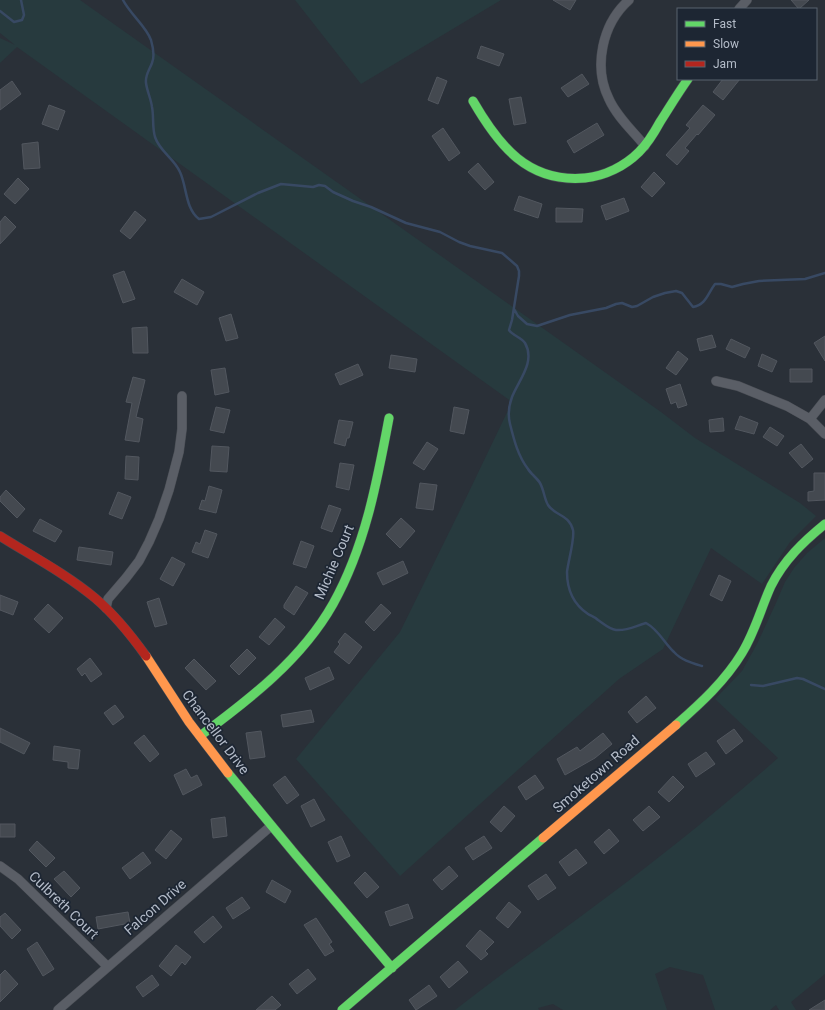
<svg xmlns="http://www.w3.org/2000/svg" width="825" height="1010" font-family="Roboto,sans-serif">
  <rect width="100%" height="100%" fill="#2a3038"/>
  <!-- green -->
  <path fill="#273a3e" d="M0,0H80L661,412L695,438L800,503L816,516L790,542L762,584L711,548L663,649L619,679L400,876L296,759L400,632L465,500L512,402L17,47L0,63V38L15,45L0,33Z
    M295,0H501L361,84Z
    M825,538V974L791,1002L796,1010H779L776,1005L770,1010H715L703,975L670,967L655,974L667,1010H563L553,1004L538,1008L539,1010H455C497,977 541,946 584,914C651,865 716,813 778,758L715,699L742,671L757,644L776,603L785,582L794,568L807,553Z"/>
  <g fill="none" stroke-linecap="round" stroke-linejoin="round">
    <!-- stream -->
    <path stroke="#384963" stroke-width="2.5" d="M123,0C130,14 146,26 151,40C153,47 155,56 152,63C149,71 145,75 146,83C147,91 151,99 152,107C154,117 152,127 155,137C160,152 174,158 180,172C187,187 185,208 199,219L211,217L258,193L281,184L313,187L319,185L325,186L333,192L353,201L371,207L406,223L440,232L459,242L470,246L502,253L517,266L519,271V276L512,320L509,330C513,336 521,337 525,343C536,362 518,381 512,397C509,405 508,416 510,424C514,440 518,456 528,469C531,474 537,478 540,483C544,490 544,498 548,505C555,516 569,514 573,530C575,538 568,562 567,572C567,589 573,604 588,614C591,616 595,617 598,620C604,624 609,629 616,630C628,631 635,626 646,623C659,630 664,643 674,652C681,660 692,663 702,666
      M0,11L14,22L22,20L24,15L21,0
      M514,309L518,316L527,324L537,326L570,315L606,308L616,304L622,303L632,307L637,306L653,297L665,293L676,291L682,293L693,307C706,305 708,293 715,284H721L732,287L743,284L759,281L805,279L825,273
      M751,685L763,686L797,678L803,679L825,689"/>
  </g>
  <!-- building -->
  <path fill="#444950" stroke="#52575f" d="M553,0H576L570,10Z
    M791,0H809L799,9Z
    M481,46L504,54L499,66L477,58Z
    M582,74L589,84L568,97L561,88Z
    M437,77L447,81L438,104L428,100Z
    M723,79H740L723,100L713,92Z
    M12,81L21,94L0,110V90Z
    M521,97L526,123L514,125L509,99Z
    M49,105L65,111L58,130L42,124Z
    M703,105L715,115L698,135L697,134L685,148L689,151L677,165L666,155L690,128L686,125Z
    M597,123L604,135L574,153L567,141Z
    M443,128L460,153L449,161L432,136Z
    M38,142L40,168L24,169L22,144Z
    M478,163L494,182L485,190L468,172Z
    M654,172L665,183L652,197L641,187Z
    M18,178L29,189L15,204L4,194Z
    M519,196L542,204L538,218L514,210Z
    M624,198L629,211L606,220L601,206Z
    M556,208L583,209L582,222H556Z
    M135,211L146,220L130,239L120,231Z
    M5,216L16,227L0,244V222Z
    M124,271L135,299L123,303L113,275Z
    M182,279L204,292L197,305L174,292Z
    M231,314L238,338L226,341L219,318Z
    M147,327L148,353H133L132,328Z
    M712,335L716,347L700,351L697,339Z
    M825,336V361L814,343Z
    M731,339L750,348L745,358L726,349Z
    M678,351L688,359L676,375L666,368Z
    M762,354L777,361L772,372L758,366Z
    M391,355L417,359L415,372L389,368Z
    M358,364L363,375L340,385L335,374Z
    M225,368L229,392L215,395L211,370Z
    M790,369H812V382H790Z
    M133,377L145,380L136,417L143,419L139,442L125,440L132,403L126,402Z
    M680,384L687,405L678,408L676,402L671,404L666,389Z
    M216,407L230,410L224,433L210,430Z
    M454,407L469,410L464,434L450,431Z
    M740,416L758,423L754,434L735,429Z
    M723,418L724,431L710,432L709,420Z
    M339,420L353,422L349,438H347L345,446L334,443Z
    M770,427L784,436L777,446L763,437Z
    M427,442L438,449L424,470L413,463Z
    M801,444L813,459L802,468L789,453Z
    M212,446L229,447L227,472L210,471Z
    M126,456L139,457L138,480L125,479Z
    M340,463L354,465L349,490L336,487Z
    M814,473H825V500L808,501V492L814,491Z
    M420,483L437,485L433,510L416,508Z
    M209,486L222,490L216,513L199,509L202,500L205,501Z
    M6,490L25,509L17,518L0,501V497Z
    M118,492L131,497L122,519L109,514Z
    M329,505L341,509L332,532L321,528Z
    M401,518L415,531L400,548L386,534Z
    M40,519L62,531L55,542L33,531Z
    M205,530L217,534L208,558L192,552L196,542L200,544Z
    M301,541L314,546L306,568L293,564Z
    M79,547L113,552L111,565L77,560Z
    M172,557L185,564L173,586L160,579Z
    M403,561L408,573L383,585L377,573Z
    M719,575L731,581L722,601L710,595Z
    M296,586L308,593L294,615L284,608V605Z
    M0,595L18,602L13,615L0,610Z
    M159,598L167,624L155,627L147,602Z
    M48,604L63,618L49,633L34,619Z
    M381,604L391,613L374,631L365,622Z
    M275,618L285,627L269,645L259,637Z
    M345,633L362,647L349,664L334,652L340,644L338,642Z
    M247,649L256,658L239,675L230,666Z
    M90,658L102,674L91,682L85,673L82,676L77,669Z
    M194,659L216,681L206,690L185,668Z
    M329,667L334,679L310,690L305,678Z
    M646,696L656,708L637,723L628,712Z
    M115,705L124,717L113,725L104,713Z
    M311,710L314,722L283,727L281,715Z
    M0,728L30,743L24,754L0,742Z
    M734,729L743,741L726,754L717,741Z
    M261,731L265,757L250,759L246,733Z
    M603,733L612,744L595,758L565,775L557,759L577,747L580,751Z
    M144,735L159,754L150,762L134,743Z
    M54,746L80,750L78,769L68,768V762L53,760Z
    M706,752L715,764L696,777L688,764Z
    M186,769L191,778L197,775L202,785L183,795L174,775Z
    M535,775L544,788L526,800L518,787Z
    M285,776L299,795L287,804L273,785Z
    M673,776L684,787L669,802L658,792Z
    M314,799L325,820L311,827L301,806Z
    M504,806L515,816L501,832L490,822Z
    M649,806L660,817L643,831L633,820Z
    M225,817L227,836L213,838L211,819Z
    M0,824H15V837H0Z
    M609,829L619,841L604,854L594,842Z
    M171,830L182,839L166,859L155,850Z
    M341,836L350,856L337,862L328,842Z
    M484,836L492,848L473,860L465,848Z
    M37,841L55,858L46,867L29,850Z
    M576,849L587,863L569,876L559,862Z
    M143,852L151,863L130,879L122,868Z
    M449,866L458,876L442,890L433,880Z
    M64,871L80,888L71,897L54,879Z
    M365,872L379,887L367,898L354,883Z
    M546,874L556,888L538,900L528,886Z
    M272,880L291,891L285,903L266,892Z
    M242,897L250,908L233,919L226,908Z
    M509,902L521,912L508,928L496,918Z
    M408,904L413,918L390,926L385,912Z
    M128,912L130,923L98,929L96,917Z
    M5,913L21,930L12,939L0,926V917Z
    M213,916L222,927L204,943L194,932Z
    M316,918L332,942L329,944L334,951L325,956L304,925Z
    M480,930L494,942L485,951L488,954L481,960L466,946Z
    M37,942L54,969L43,976L27,949Z
    M176,945L191,957L185,965L182,962L171,976L159,966Z
    M458,961L468,972L449,988L440,977Z
    M308,969L316,979L297,994L289,984Z
    M5,970L18,984L0,1002V975Z
    M152,975L159,985L143,997L136,987Z
    M429,985L437,996L416,1010L409,1000Z
    M272,996L281,1005L275,1010H256Z
    M825,1000V1010H809Z"/>
  <g fill="none" stroke-linecap="round" stroke-linejoin="round">
    <!-- street casing -->
    <g stroke="#484c53" stroke-width="10">
      <path id="street" d="M629,0C602,24 593,67 609,99C617,117 633,131 645,146
        M739,9L747,0
        M716,381L738,386L787,406L810,419L825,434
        M810,419L825,400
        M106,608L108,599L126,578L139,561L149,542L159,519L169,490L179,452L182,429V396
        M0,866L18,879L107,966
        M58,1010L271,826"/>
    </g>
    <!-- fast casing -->
    <g stroke="#484c53" stroke-width="10">
      <path id="fast" d="M473,101C499,146 528,183 585,178C605,176 625,166 639,152C648,143 654,133 660,122C669,108 678,93 688,79
        M676,725C701,703 725,681 742,653C755,632 761,608 771,586C784,560 803,542 825,524
        M200,736C250,699 302,659 333,604C365,547 377,482 389,418
        M228,773L295,854L392,968
        M342,1010L543,838"/>
    </g>
    <!-- slow casing -->
    <g stroke="#484c53" stroke-width="10">
      <path id="slow" d="M146,656L189,722L228,773
        M543,838L676,725"/>
    </g>
    <!-- jam casing -->
    <g stroke="#484c53" stroke-width="10">
      <path id="jam" d="M0,536C32,556 66,574 95,598C115,615 131,635 146,656"/>
    </g>
    <!-- street -->
    <use href="#street" stroke="#5a5e66" stroke-width="9"/>
    <!-- fast -->
    <use href="#fast" stroke="#63d668" stroke-width="9"/>
    <!-- slow -->
    <use href="#slow" stroke="#ff974d" stroke-width="9"/>
    <!-- jam -->
    <use href="#jam" stroke="#b3261e" stroke-width="9"/>
  </g>
  <g text-anchor="middle" stroke-width="3.5" stroke-linejoin="round" paint-order="stroke">
    <!-- street labels -->
    <g font-size="14" fill="#b4bcc9" stroke="#1d2633">
      <text transform="translate(334 562) rotate(-67)" y="5">Michie Court</text>
      <text transform="translate(216 732) rotate(53)" y="5">Chancellor Drive</text>
      <text transform="translate(596 774) rotate(-41)" y="5">Smoketown Road</text>
      <text transform="translate(64 905) rotate(44)" y="5">Culbreth Court</text>
      <text transform="translate(155 907) rotate(-41)" y="5">Falcon Drive</text>
    </g>
  </g>
  <!-- legend -->
  <rect x="677" y="8" width="140" height="72" fill="#1d2633" stroke="#59626f"/>
  <rect x="685" y="21" width="20" height="6" fill="#63d668" stroke="#59626f"/>
  <text x="713" y="28" font-size="12" fill="#b4bcc9">Fast</text>
  <rect x="685" y="41" width="20" height="6" fill="#ff974d" stroke="#59626f"/>
  <text x="713" y="48" font-size="12" fill="#b4bcc9">Slow</text>
  <rect x="685" y="61" width="20" height="6" fill="#b3261e" stroke="#59626f"/>
  <text x="713" y="68" font-size="12" fill="#b4bcc9">Jam</text>
</svg>
